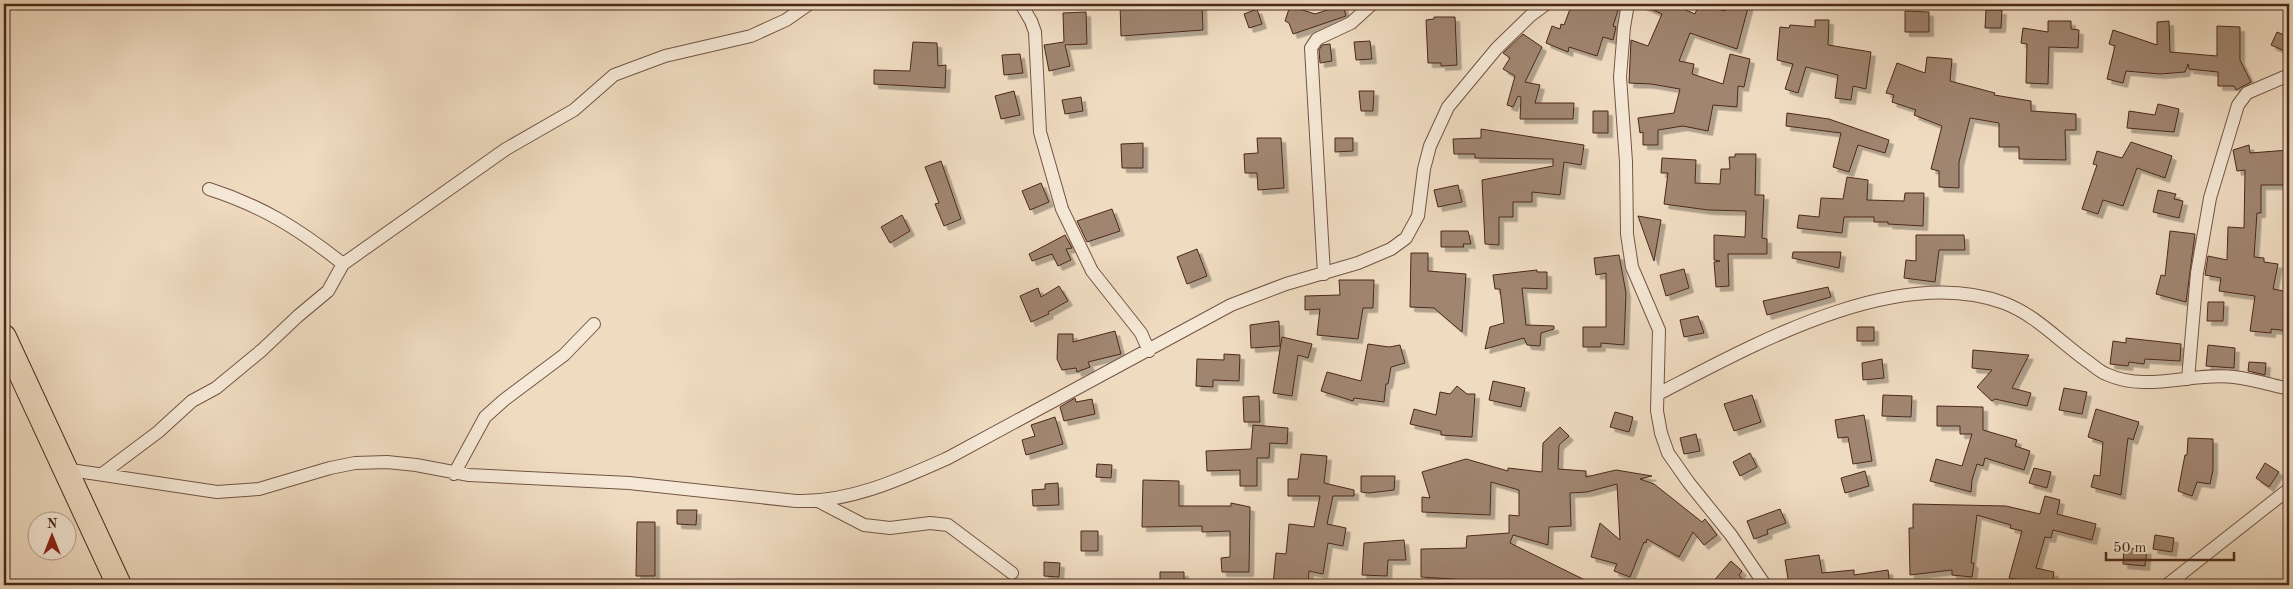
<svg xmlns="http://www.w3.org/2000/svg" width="2293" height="589" font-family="'Old Standard TT',serif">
  <defs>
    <filter id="shadow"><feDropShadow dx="4.5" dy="4.5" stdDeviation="0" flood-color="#0004"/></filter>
  </defs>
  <rect width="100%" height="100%" fill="#efdbc0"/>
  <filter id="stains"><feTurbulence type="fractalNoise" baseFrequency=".004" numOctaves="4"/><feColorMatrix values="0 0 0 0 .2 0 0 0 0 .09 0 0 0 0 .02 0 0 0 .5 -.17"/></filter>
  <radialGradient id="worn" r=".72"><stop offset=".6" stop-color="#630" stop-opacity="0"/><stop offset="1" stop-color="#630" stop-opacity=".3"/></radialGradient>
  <!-- building -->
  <path fill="#a08570" stroke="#4b281a" filter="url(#shadow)" d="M1120,4H1159L1185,7L1184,4H1202L1203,30L1121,36Z
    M1572,4H1620L1613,26L1616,27L1613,40L1603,37L1597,56L1569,47L1568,52L1546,43L1552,26L1560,29L1561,24L1564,25Z
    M1639,4H1672L1695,14L1699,4L1725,11L1726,4H1749L1737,49L1690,33L1679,61L1694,64L1692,74L1723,84L1730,54L1750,59L1744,87L1738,86L1737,107L1713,105L1708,131L1683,126L1658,130V145H1643V132L1640,133L1638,118L1674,113L1680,89L1651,84L1629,83L1631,40L1648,46L1662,14Z
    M1343,5L1346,16L1293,34L1289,23L1285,21L1290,6L1315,14Z
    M1257,9L1262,24L1249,28L1244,14Z
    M1986,10H2002L2001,28H1985Z
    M1905,11L1929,12V32H1905Z
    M1086,12L1087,44L1065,45L1070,66L1049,71L1044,45L1064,42L1063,13Z
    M1434,17H1455L1457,65L1441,66V63H1428L1426,20L1434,19Z
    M1815,20H1829L1828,45L1871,52L1866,89L1853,86L1851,100L1835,98L1838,75L1806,67L1798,93L1785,89L1793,64L1777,60L1780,27L1789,28L1790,25L1815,27Z
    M2048,21H2071V29L2079,30L2078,48L2049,47L2048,84L2026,83L2027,44L2021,43L2023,28L2048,32Z
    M2169,21L2170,52L2217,56V26L2240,27V60L2251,82L2236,90L2234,86H2218V72L2189,69L2188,64L2185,72L2160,74L2126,71L2123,83L2107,79L2115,46L2109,44L2113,30L2157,45V22Z
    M2277,32L2289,37L2285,51L2271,45Z
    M1523,34L1542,47L1525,82L1540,85L1535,103H1574L1573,119H1520L1521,97L1518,96L1513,107L1507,105L1515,76L1503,69L1510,58L1503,53Z
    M1370,41L1372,59L1356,60L1354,42Z
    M913,42L937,43L938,66L946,65L945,88L874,84V70L910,71Z
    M1330,44L1332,61L1320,63L1319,50L1322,45Z
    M1020,54L1023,73L1004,75L1002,55Z
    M1927,57L1952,59L1950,81L1995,93L1994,95L2031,101V111L2076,114V130H2065L2066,160L2019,159V147H1999V123L1970,118L1959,162V188L1939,187V171L1931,169L1942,126L1914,115L1916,110L1892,102L1894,95L1886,93L1897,63L1925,73Z
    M1014,91L1020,115L1001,119L995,96Z
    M1359,91H1374L1373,111H1361Z
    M1081,97L1083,111L1065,114L1062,100Z
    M2158,104L2179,109L2174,132L2127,128L2129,111L2155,115Z
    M1593,111H1608V133H1593Z
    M1787,113L1829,119L1889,140L1885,153L1858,145L1849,172L1833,167L1841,133L1786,126Z
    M1481,129L1584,145L1581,165L1564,162L1560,195L1532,192V202H1513V217H1499V245L1485,244L1482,180L1553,166V159L1475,158V154H1454L1453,139L1481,138Z
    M1257,138H1281L1284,188L1258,190L1257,173H1245L1244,154L1258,153Z
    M1335,138H1353V151L1335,152Z
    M2131,142L2172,156L2165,178L2137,168L2123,206L2103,200L2098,214L2082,209L2097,165L2093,164L2097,151L2122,158Z
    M1143,143V168H1122L1121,144Z
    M2249,145L2250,153L2289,150V164H2284L2285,185H2261V213H2257L2254,257L2264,258V262L2278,264L2273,289L2289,292V331L2271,329V333L2250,331L2255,296L2219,291L2221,278L2205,275L2208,256L2227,260L2228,227L2244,228L2245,170L2237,171L2233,150Z
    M1735,154H1756L1755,195H1764L1762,238L1767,239V254H1728L1729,286L1716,287L1714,262L1720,261L1714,260V235L1745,237L1746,211L1708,210L1664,204L1668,173H1661L1662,158L1696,160L1695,183L1720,184L1721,169H1730L1729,157H1735Z
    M941,161L961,219L944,226L935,204L939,203L925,167Z
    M1847,177L1868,180L1867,200L1904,201L1905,193H1924L1923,226L1888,224V222H1874V217H1844L1842,233L1797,228L1799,215L1819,217L1821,198L1843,199Z
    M1041,183L1049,202L1030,210L1022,191Z
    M1458,185L1462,202L1438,207L1434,190Z
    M2158,190L2176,194L2174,199L2183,201L2179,218L2153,212Z
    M1112,209L1120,231L1087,242L1077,221Z
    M902,215L910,231L890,243L881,227Z
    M1638,216L1661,220L1654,261Z
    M1441,231H1468L1471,244H1463L1464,247H1441Z
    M2170,231L2195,234L2186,302L2156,294L2161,275L2165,276Z
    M1065,235L1072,248L1066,249L1071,260L1058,266L1052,254L1032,261L1029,254Z
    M1916,235H1964L1965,250H1939L1935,282L1904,278L1906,260L1916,261Z
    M1197,249L1207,276L1187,284L1177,257Z
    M1793,252H1841L1839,268L1792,258Z
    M1411,253H1428V271L1466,274L1462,332L1434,308L1410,307Z
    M1619,255L1626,293L1624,345L1601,343V347H1583V327H1606V273L1596,275L1594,258Z
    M1684,269L1689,288L1666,296L1660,275Z
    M1537,270V272H1547V289L1522,288L1526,325L1554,326V329L1541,333L1540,346L1527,345L1524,338L1485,349L1490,327L1504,323L1500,289H1495L1493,275Z
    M1339,280H1374L1373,308H1363L1358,339L1317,335L1320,309L1305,310V296L1340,295Z
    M1059,286L1068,301L1048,312L1049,314L1031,322L1020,296L1038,288L1041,297Z
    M1828,287L1831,297L1767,315L1763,301Z
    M2208,302H2224L2223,321H2207Z
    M1698,316L1704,333L1684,337L1680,320Z
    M1279,321L1280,346L1251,348L1250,325Z
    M1857,327H1874V341H1857Z
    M1115,331L1121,354L1088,362L1090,367L1077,372L1076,368L1062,370L1057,359L1058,334H1073V342Z
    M1282,337L1312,344L1308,358L1298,355L1292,396L1273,393Z
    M2126,338L2181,344L2180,361L2145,359L2144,364L2129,362L2128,366L2110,364L2113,341L2126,343Z
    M1368,344L1389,347L1400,345L1405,363L1391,367L1388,384H1386L1384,402L1354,398L1353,401L1321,391L1327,372L1361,381Z
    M2208,345L2235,348L2234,368L2206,366Z
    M1973,350L2029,355L2012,388L2031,393L2027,406L1995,399L1992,401L1977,387L1992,370L1972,368Z
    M1224,354L1240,355L1239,381L1213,380V387L1196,386L1197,359L1224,360Z
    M1882,359L1884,378L1863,380L1862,363Z
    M2249,362L2266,363L2265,375L2248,371Z
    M1493,381L1525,388L1521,407L1489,400Z
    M1457,386L1467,394H1475L1472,437L1441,435V431L1410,424L1414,409L1436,415L1440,392L1450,394Z
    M2064,388L2087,392L2082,414L2059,410Z
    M1752,395L1761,422L1734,431L1724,404Z
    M1883,395L1912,396L1911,417L1882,416Z
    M1259,396L1260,422H1244L1243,397Z
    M1075,398L1076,402L1092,399L1095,414L1064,421L1060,407Z
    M1937,406L1983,407V430L2017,440L2015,446L2030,451L2024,470L1985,458L1983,466L1977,464L1972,480L1971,492L1930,481L1936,459L1962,466L1972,434H1960V426H1937Z
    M2096,409L2139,422L2133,440L2128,438L2121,495L2091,487L2094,475L2100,476L2103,442L2088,437Z
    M1615,412L1633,417L1629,432L1610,427Z
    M1864,415L1872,461L1853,464L1848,437L1838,438L1835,420Z
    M1055,417L1063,444L1026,455L1022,440L1035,436L1031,425Z
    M1253,425L1288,428L1287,444L1270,443L1269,458H1257V486H1240V470L1207,471L1206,451L1251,449Z
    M1560,427L1569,436L1559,445L1558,469L1586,471V477L1616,470L1652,476L1640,479L1654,484L1702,522L1705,519L1717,535L1704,545L1693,532L1679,557L1647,539L1646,543L1644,542L1630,577L1614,571L1617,564L1591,557L1600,523L1620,540L1617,484L1587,492L1570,493L1571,526L1549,527L1548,545L1513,535L1510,543L1595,585H1484V581L1421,577V549L1466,548L1467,536L1509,533V515L1519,516V490L1491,482L1490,515L1422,512V497L1430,498L1422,472L1466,459L1508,471V468L1542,472L1543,443Z
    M1696,434L1700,451L1684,454L1680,438Z
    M2188,438L2213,439V470L2210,484L2197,482L2192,496L2178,491L2185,455H2187Z
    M1750,453L1757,467L1740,476L1733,462Z
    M1301,454L1327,456L1324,483L1354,490V496H1333L1327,524L1346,528L1343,546L1328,543L1323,574L1309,571L1308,585H1273L1276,553L1286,554L1289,524L1314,527L1320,496H1288V479H1298Z
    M2265,463L2279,472L2269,487L2256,478Z
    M1097,464L1112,465L1111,478L1096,477Z
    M2034,468L2051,472L2047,488L2029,483Z
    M1865,471L1869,486L1845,493L1841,478Z
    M1361,476H1395L1394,490L1369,493L1361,492Z
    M1143,480L1179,481V506H1231V503L1250,507L1249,572H1222L1221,558L1230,557V531L1202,532V526L1142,527Z
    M1058,483L1059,505L1033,506L1032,490L1045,489V484Z
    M2045,496L2060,500L2057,514L2096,524L2092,540L2053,530L2051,538L2045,537L2036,568L2054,572L2052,585L2009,578L2022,531L2010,528L2011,525L1977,515L1971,563H1974L1972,577L1952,575V570L1910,575L1909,528H1913V504L2006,506L2040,514Z
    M1780,509L1786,523L1767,530L1768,534L1754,539L1747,521Z
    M677,510H697L696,525L677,524Z
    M637,522H655V576H636Z
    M1081,531H1098V551H1081Z
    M2155,535L2174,538L2172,552L2153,549Z
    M1404,540L1406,560H1388L1387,576L1362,575L1364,543Z
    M2124,548L2147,550L2145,566L2123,564Z
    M1819,555L1822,573L1854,570V575L1888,570L1890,585H1789L1785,560Z
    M1731,561L1742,571L1739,575L1747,585H1710Z
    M1044,562L1060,563L1059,577L1044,576Z
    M1160,572H1184V585H1160Z"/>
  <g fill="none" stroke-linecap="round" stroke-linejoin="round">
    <!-- street casing -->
    <g stroke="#745544" stroke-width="14">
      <path id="street" d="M1021,4L1031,21L1035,32L1040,132L1062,209L1092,271L1141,333L1149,351
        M1628,4L1624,27L1620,77L1626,162L1627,234L1632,267L1659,330L1657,411L1661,433L1668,453L1689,483L1731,535L1765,585
        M209,189C262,206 299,229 343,264
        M1324,274L1311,48L1317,39L1351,23L1372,4
        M2188,379L2197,273L2210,198L2238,105L2247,93L2289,75
        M1658,394C1751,346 1897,263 2004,303C2036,315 2060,342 2087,361C2093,365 2099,371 2106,374C2147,393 2191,372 2234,377C2252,379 2271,385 2289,389
        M64,469L217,492L259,489L330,468L355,463L387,462L416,465L469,475L629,483L796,501C849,503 901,479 948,458L1231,305L1286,284L1358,263L1391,249L1406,238L1418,216L1424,169L1430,146L1448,107L1497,48L1530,16L1546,4
        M102,474L158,432L192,401L216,388L262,350L298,316L328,291L343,264L506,149L574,110L614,75L665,56L751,36L786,20L809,4
        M454,474L485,417L504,400L564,355L594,324
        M820,502L864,525L890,528L930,523L948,525L1012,573
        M2167,585L2289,489"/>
    </g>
    <!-- highway casing -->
    <g stroke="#4b281a" stroke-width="26">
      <path id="highway" d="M4,337L119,585"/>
    </g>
    <!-- street -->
    <use href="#street" stroke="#f5e8d6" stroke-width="12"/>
    <!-- highway -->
    <use href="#highway" stroke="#efdbc0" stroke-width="24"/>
  </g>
  <!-- margin -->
  <rect width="2293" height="589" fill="none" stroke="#efdbc0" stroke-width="20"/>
  <rect x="5" y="5" width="2283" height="579" fill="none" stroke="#4b281a" stroke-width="2.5"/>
  <rect x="10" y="10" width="2273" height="569" fill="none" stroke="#4b281a"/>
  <!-- north arrow -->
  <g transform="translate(52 536)"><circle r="24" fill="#f5e8d6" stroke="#b19b8b"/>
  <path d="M0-4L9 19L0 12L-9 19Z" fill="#8f2418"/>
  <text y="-8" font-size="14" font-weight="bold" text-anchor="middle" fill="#4b281a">N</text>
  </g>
  <!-- scale -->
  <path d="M2106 552v8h128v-8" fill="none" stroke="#4b281a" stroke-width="2.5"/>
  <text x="2113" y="552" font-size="15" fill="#4b281a" stroke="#f5e8d6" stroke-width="4" paint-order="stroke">50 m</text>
  <rect width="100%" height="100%" filter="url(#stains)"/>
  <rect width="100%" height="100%" fill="url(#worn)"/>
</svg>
